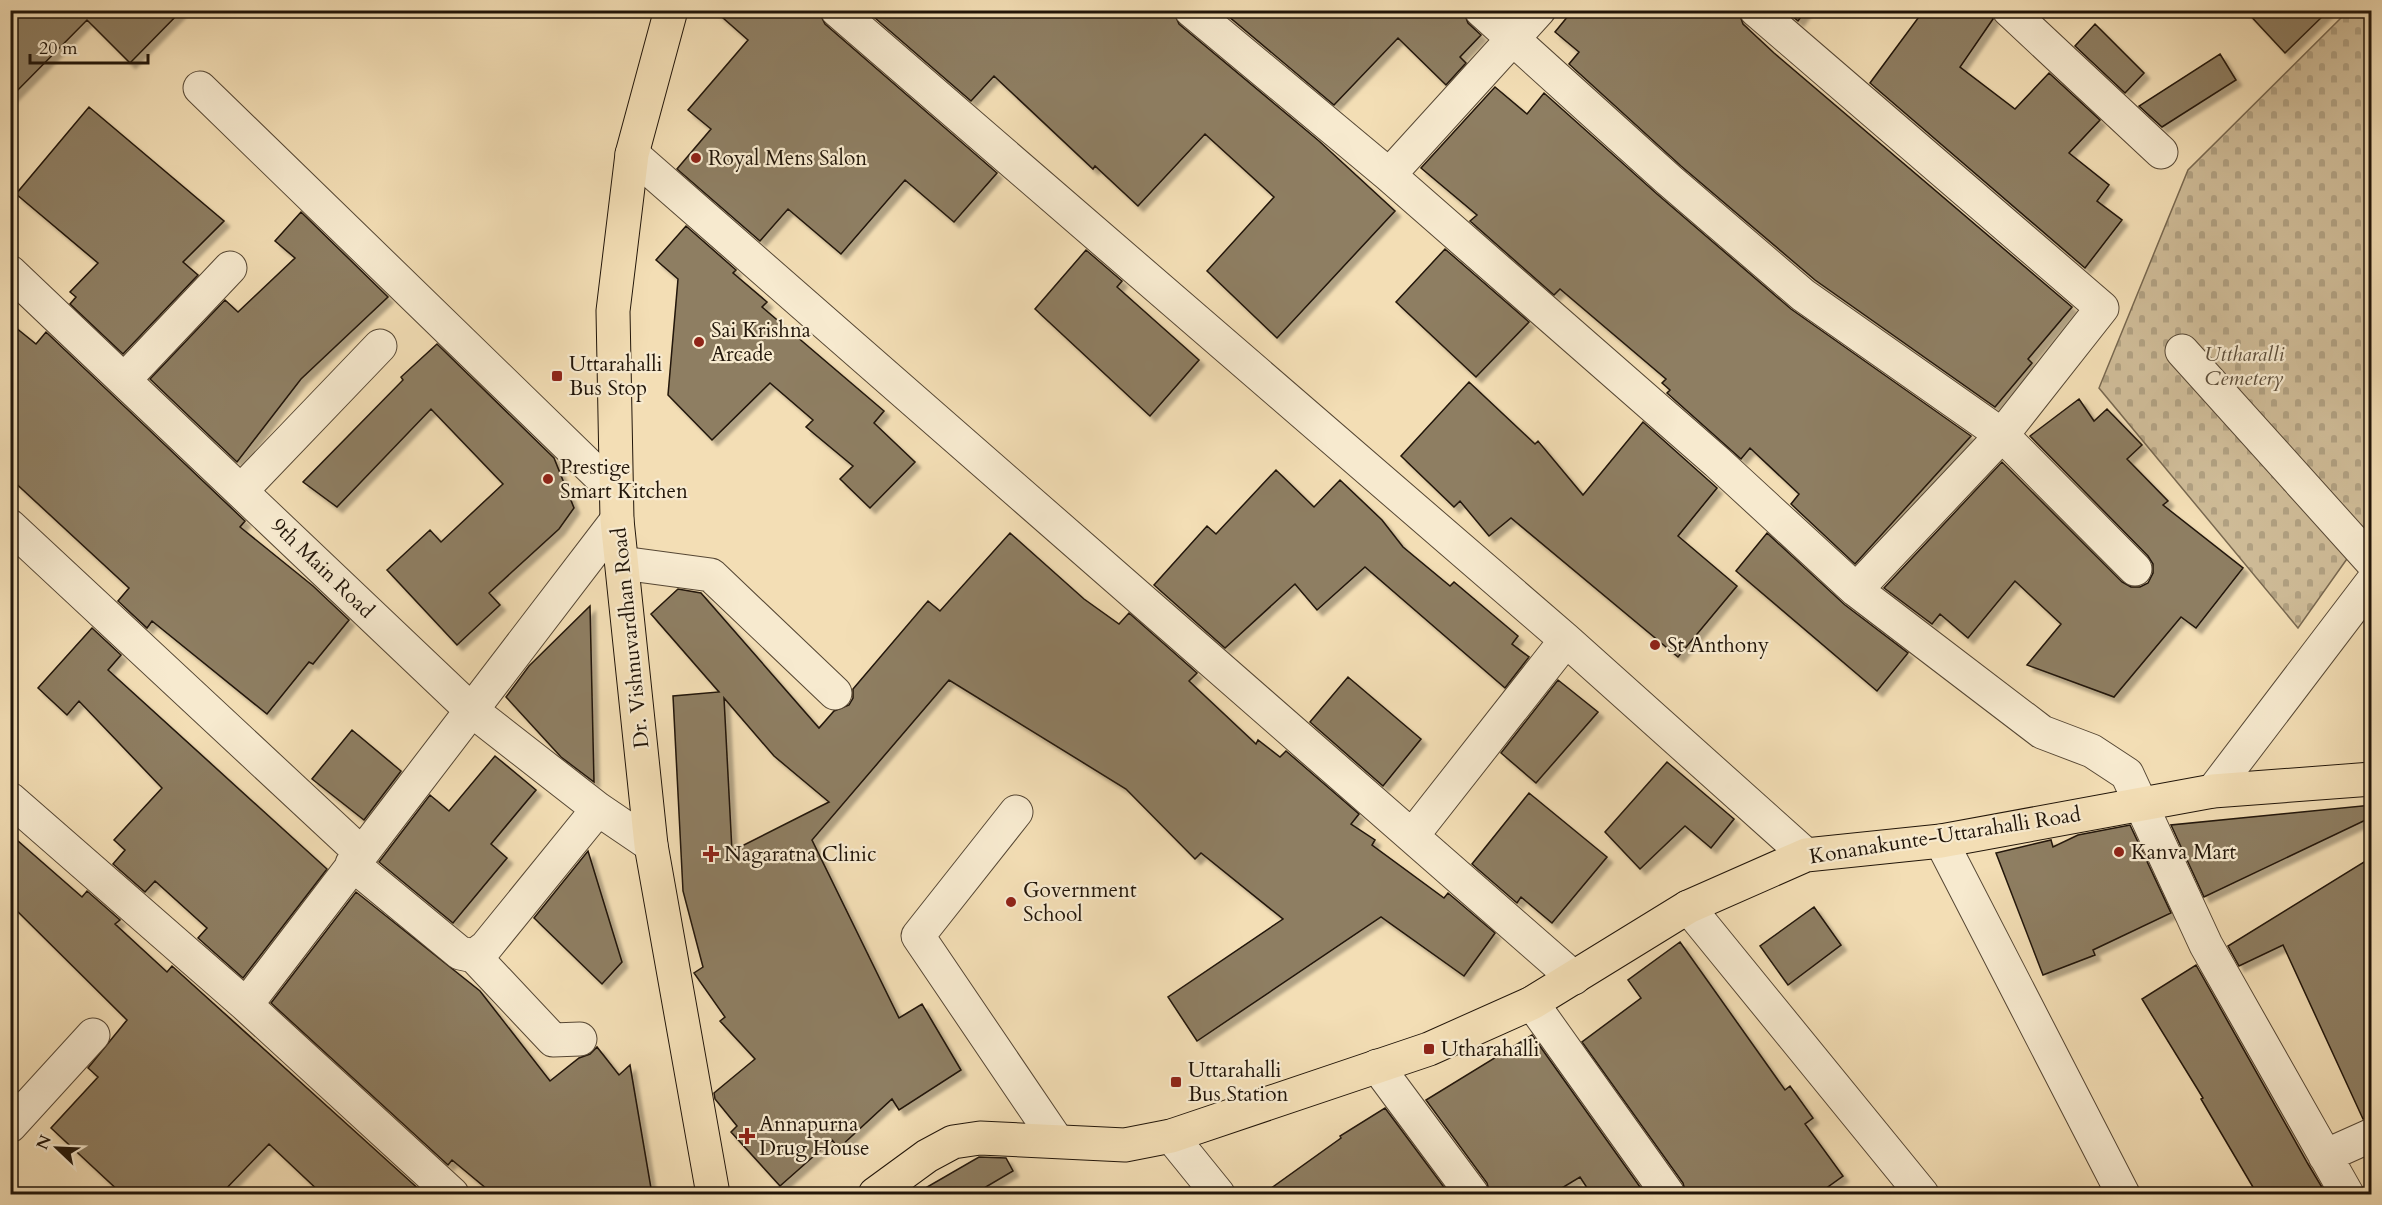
<svg xmlns="http://www.w3.org/2000/svg" width="2382" height="1205" font-family="Cardo,serif">
  <defs>
    <pattern id="cemetery-stones" width="16" height="16" patternUnits="userSpaceOnUse" patternTransform="scale(1.5)"><rect width="16" height="16" fill="#cfbc98"/><path d="M2 7V4a2 2 0 0 1 4 0v3zM10 15v-3a2 2 0 0 1 4 0v3z" fill="#b1a182"/></pattern>
    <filter id="shadow"><feDropShadow dx="5.5" dy="5.5" stdDeviation="1.5" flood-color="#0004"/></filter>
  </defs>
  <rect width="100%" height="100%" fill="#f3deb5"/>
  <filter id="stains"><feTurbulence type="fractalNoise" baseFrequency=".00333" numOctaves="4"/><feColorMatrix values="0 0 0 0 .2 0 0 0 0 .09 0 0 0 0 .02 0 0 0 .5 -.17"/></filter>
  <radialGradient id="worn" r=".72"><stop offset=".6" stop-color="#630" stop-opacity="0"/><stop offset="1" stop-color="#630" stop-opacity=".3"/></radialGradient>
  <!-- cemetery -->
  <path fill="url(#cemetery-stones)" stroke="#786850" stroke-width="1.5" d="M2348,11H2371V525L2298,628L2099,388L2188,170Z"/>
  <!-- building -->
  <path fill="#8e7e62" stroke="#211509" stroke-width="1.5" fill-rule="evenodd" filter="url(#shadow)" d="M10,10H182L130,63L87,20L10,98Z
    M714,10H818L825,24L997,173L954,222L905,180L841,254L788,209L760,241L677,169L711,129L688,110L748,40Z
    M882,10H1173L1179,24L1319,141L1395,211L1277,338L1207,271L1274,197L1205,134L1138,206L1095,166L1093,169L994,76L971,101L875,18Z
    M1221,10H1463L1468,23L1481,35L1460,57L1466,63L1446,85L1398,38L1334,105Z
    M1573,10H1738L1743,24L1774,53L2072,307L2028,359L2032,363L1995,407L1815,280L1681,166L1569,64L1579,52L1555,32Z
    M1785,10H1806L1798,21Z
    M1924,10H1991L1993,19L1960,67L2015,109L2049,73L2100,120L2069,153L2109,185L2097,201L2122,220L2085,268L1870,83Z
    M2245,10H2329L2285,53Z
    M2095,24L2144,73L2125,93L2075,46Z
    M2220,54L2236,80L2162,127L2139,106Z
    M1495,87L1527,114L1544,93L1657,194L1791,309L1971,436L1855,564L1791,504L1799,494L1750,448L1741,459L1667,393L1670,390L1662,383L1666,379L1560,289L1554,295L1470,221L1477,215L1421,168Z
    M89,107L224,221L183,262L198,275L123,354L70,304L76,297L70,292L98,263L16,194Z
    M301,212L388,297L301,379L237,462L150,379L225,300L238,312L295,258L275,241Z
    M686,226L736,270L733,273L767,302L762,307L884,411L874,423L915,462L870,508L840,479L853,466L806,427L813,420L770,383L712,440L668,395L678,279L656,260Z
    M1445,249L1529,322L1476,377L1396,302Z
    M1086,250L1122,281L1117,287L1199,360L1150,416L1035,309Z
    M10,323L36,344L46,332L245,521L240,527L313,586L349,620L313,664L309,662L267,714L152,621L147,628L118,601L129,588L10,478Z
    M437,344L554,458L574,508L559,529L489,593L500,605L457,645L387,570L430,530L441,542L503,484L431,409L337,507L303,482L403,380L401,377Z
    M1469,382L1535,444L1538,441L1583,495L1643,422L1717,488L1678,536L1737,586L1678,657L1511,518L1489,536L1460,501L1454,507L1401,456Z
    M2079,399L2094,421L2107,409L2142,445L2127,459L2168,501L2163,505L2243,568L2196,628L2181,617L2114,697L2027,665L2061,624L2015,581L1968,638L1940,614L1932,624L1884,588L2002,462L2122,582L2131,587H2140L2148,583L2153,573V564L2148,556L2030,436Z
    M1276,470L1314,507L1340,480L1382,520L1403,547L1450,586L1454,582L1518,636L1512,644L1529,657L1505,688L1365,567L1317,610L1295,584L1225,648L1154,585L1207,526L1216,534Z
    M1010,533L1084,599L1119,624L1129,613L1197,673L1189,681L1256,744L1258,740L1280,757L1286,751L1359,814L1351,824L1375,840L1372,845L1444,898L1448,893L1495,933L1464,976L1381,917L1197,1041L1168,997L1283,919L1201,853L1195,859L1126,789L949,680L812,840L899,1018L922,1004L961,1070L899,1110L892,1099L839,1148L832,1140L780,1186L731,1132L737,1126L715,1099L714,1093L755,1059L720,1021L725,1017L694,973L703,967L683,891L673,696L719,692L651,614L678,589L701,593L819,728L834,711L849,705L853,698V689L928,601L940,611ZM724,698L774,756L829,802L732,851Z
    M1767,533L1845,605L1908,653L1877,691L1736,571Z
    M590,606L594,782L561,757L506,697L529,666Z
    M92,628L121,655L108,670L327,869L243,978L198,938L207,928L155,881L145,892L113,864L125,850L114,840L162,788L79,701L67,715L38,688Z
    M1348,677L1421,739L1383,786L1310,722Z
    M1558,680L1598,712L1536,783L1501,753Z
    M352,730L401,771L364,820L312,779Z
    M495,756L536,790L491,844L507,858L453,923L379,862L430,795L449,811Z
    M1667,762L1734,819L1711,848L1685,826L1640,869L1605,832Z
    M1529,793L1607,857L1552,923L1521,897L1517,903L1472,864Z
    M2372,805V817L2204,897L2171,825Z
    M2130,825L2171,913L2093,950L2095,955L2043,975L1996,853L2051,840L2053,847L2078,835Z
    M10,834L82,897L87,891L120,920L115,924L167,972L172,966L423,1193L322,1194L269,1144L221,1194H122L51,1128L98,1077L88,1068L127,1020L10,904Z
    M588,851L622,962L602,984L534,918Z
    M2372,857V1117L2363,1119L2283,945L2239,966L2228,946Z
    M356,892L480,991L550,1081L579,1058L590,1054L597,1047L619,1075L630,1065L652,1194H493L452,1160L448,1165L271,1003Z
    M1814,907L1841,945L1788,985L1760,946Z
    M1680,942L1785,1090L1790,1086L1813,1118L1805,1124L1843,1176L1818,1194H1686L1683,1183L1582,1042L1641,998L1628,980Z
    M2196,965L2308,1164L2326,1194H2257L2201,1099L2203,1098L2142,999Z
    M1532,1035L1645,1194H1591L1580,1177L1552,1194H1490L1487,1183L1426,1100Z
    M1385,1108L1449,1194H1263L1341,1138L1340,1136Z
    M979,1157L1006,1158L1013,1171L974,1194H915Z"/>
  <g fill="none" stroke-linecap="round" stroke-linejoin="round">
    <!-- minor casing -->
    <g stroke="#564734" stroke-width="35">
      <path id="minor" d="M837,10L1566,640L1806,855
        M1191,10L1389,175L1717,462L1856,590L2042,732L2092,751L2127,774L2206,945L2347,1194
        M1481,10L1669,180L1803,295L2002,435L2135,569
        M1756,10L2102,308L2002,435L1856,590
        M2009,10L2161,152
        M200,88L616,492
        M632,154L1574,978
        M1389,175L1539,10
        M10,272L470,709L598,809L651,845
        M2182,351L2372,562
        M124,380L230,268
        M241,491L380,346
        M10,526L360,852
        M622,563L711,575L835,693
        M2213,791L2372,582
        M10,799L246,1005L452,1194
        M1016,812L918,936L1057,1141
        M1412,836L1566,640
        M1941,841L2123,1194
        M352,864L460,953L474,956L486,947L598,809
        M1688,907L1922,1194
        M474,956L553,1040L580,1039
        M1532,1003L1668,1194
        M246,1005L617,520
        M1377,1066L1472,1194
        M10,1126L93,1035
        M1171,1136L1218,1194
        M2325,1156L2372,1135"/>
    </g>
    <!-- major casing -->
    <g stroke="#211509" stroke-width="35">
      <path id="major" d="M671,10L632,154L613,311L617,520L651,845L713,1194
        M875,1194L927,1156L953,1142L980,1138L1125,1145L1171,1136L1429,1049L1532,1003L1688,907L1806,855L1941,841L2213,791L2372,779"/>
    </g>
    <!-- minor -->
    <use href="#minor" stroke="#f7eacf" stroke-width="33"/>
    <!-- major -->
    <use href="#major" stroke="#f3deb5" stroke-width="33"/>
  </g>
  <!-- markers -->
  <g fill="#8f2418" stroke="#f7eacf" stroke-width="2">
    <circle cx="696" cy="158" r="6"/>
    <circle cx="699" cy="342" r="6"/>
    <rect x="551" y="370" width="12" height="12" rx="3"/>
    <circle cx="548" cy="479" r="6"/>
    <circle cx="1655" cy="645" r="6"/>
    <circle cx="2119" cy="852" r="6"/>
    <path d="M708 845h6v6h6v6h-6v6h-6v-6h-6v-6h6z"/>
    <circle cx="1011" cy="902" r="6"/>
    <rect x="1423" y="1043" width="12" height="12" rx="3"/>
    <rect x="1170" y="1076" width="12" height="12" rx="3"/>
    <path d="M744 1127h6v6h6v6h-6v6h-6v-6h-6v-6h6z"/>
  </g>
  <g text-anchor="middle" stroke-width="4.5" stroke-linejoin="round" paint-order="stroke">
    <!-- poi labels -->
    <g font-size="21" fill="#211509" stroke="#f7eacf" text-anchor="start">
      <text x="708" y="165">Royal Mens Salon</text>
      <text x="711" y="337">Sai Krishna<tspan x="711" dy="24">Arcade</tspan></text>
      <text x="569" y="371">Uttarahalli<tspan x="569" dy="24">Bus Stop</tspan></text>
      <text x="560" y="474">Prestige<tspan x="560" dy="24">Smart Kitchen</tspan></text>
      <text x="1667" y="652">St Anthony</text>
      <text x="2131" y="859">Kanva Mart</text>
      <text x="724" y="861">Nagaratna Clinic</text>
      <text x="1023" y="897">Government<tspan x="1023" dy="24">School</tspan></text>
      <text x="1441" y="1056">Utharahalli</text>
      <text x="1188" y="1077">Uttarahalli<tspan x="1188" dy="24">Bus Station</tspan></text>
      <text x="759" y="1131">Annapurna<tspan x="759" dy="24">Drug House</tspan></text>
    </g>
    <!-- park labels -->
    <g font-size="21" font-style="italic" fill="#5e4f3b" stroke="#f7eacf">
      <text x="2244" y="361">Uttharalli<tspan x="2244" dy="24">Cemetery</tspan></text>
    </g>
    <!-- street labels -->
    <g font-size="21" fill="#211509" stroke="#f7eacf">
      <text transform="translate(323 568) rotate(44)" y="7">9th Main Road</text>
      <text transform="translate(630 638) rotate(-96)" y="7">Dr. Vishnuvardhan Road</text>
      <text transform="translate(1945 835) rotate(-9)" y="7">Konanakunte-Uttarahalli Road</text>
    </g>
  </g>
  <!-- margin -->
  <rect width="2382" height="1205" fill="none" stroke="#f3deb5" stroke-width="36"/>
  <rect x="12" y="12" width="2358" height="1181" fill="none" stroke="#211509" stroke-width="3"/>
  <rect x="18" y="18" width="2346" height="1169" fill="none" stroke="#211509" stroke-width="1.5"/>
  <!-- north arrow -->
  <g transform="translate(57 1148) rotate(293)" stroke="#f7eacf" stroke-width="4.5" paint-order="stroke">
  <path d="M0-4.5L10 22L0 15L-10 22Z" fill="#211509"/>
  <text y="-9" font-size="16" font-weight="bold" text-anchor="middle" fill="#211509">N</text>
  </g>
  <!-- scale -->
  <path d="M30 54v9h118v-9" fill="none" stroke="#211509" stroke-width="3"/>
  <text x="39" y="54" font-size="18" fill="#211509" stroke="#f7eacf" stroke-width="4.5" paint-order="stroke">20 m</text>
  <rect width="100%" height="100%" filter="url(#stains)"/>
  <rect width="100%" height="100%" fill="url(#worn)"/>
</svg>
